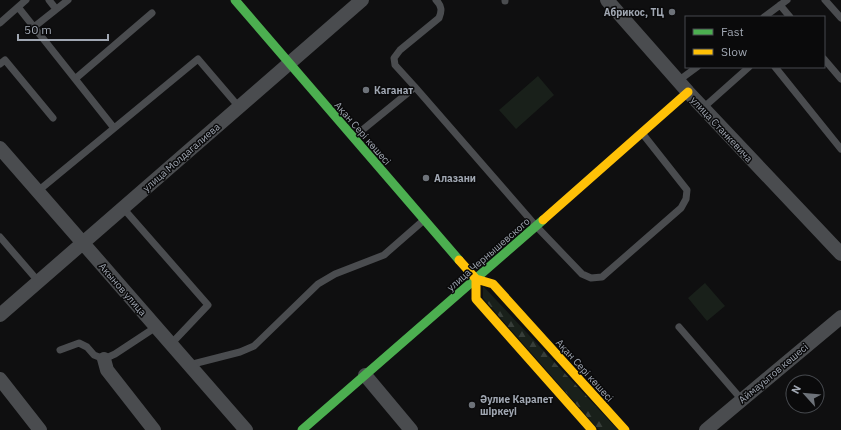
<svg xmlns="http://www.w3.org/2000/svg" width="841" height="430" font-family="'IBM Plex Sans',sans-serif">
  <defs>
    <pattern id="forest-firs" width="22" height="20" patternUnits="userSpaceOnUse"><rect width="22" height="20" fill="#19201a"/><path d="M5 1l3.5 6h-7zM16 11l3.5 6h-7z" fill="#373e39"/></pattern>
  </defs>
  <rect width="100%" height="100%" fill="#0f0f10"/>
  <!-- forest -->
  <path fill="url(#forest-firs)" d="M483,286L618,430H599L483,298Z"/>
  <!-- pitch -->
  <path fill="#19201a" d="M538,76L554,95L516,129L499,110Z
    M705,283L725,306L707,321L688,298Z"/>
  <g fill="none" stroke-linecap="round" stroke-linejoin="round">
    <!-- lane -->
    <path stroke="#4a4c4f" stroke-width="7" d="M49,0L56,9
      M505,0V1
      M825,0L841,18
      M780,5L790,17
      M18,7L114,128
      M764,17L787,0
      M0,23L26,0
      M34,27L68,0
      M824,59L841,79
      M0,64L5,60L53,118
      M775,67L841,149
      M75,79L152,13
      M678,81L697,67
      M415,87L395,65L394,58L400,50L439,18C442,11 442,6 436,0
      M703,108L749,67
      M355,136L415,87L536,226L582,274L591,278L602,277L681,208L686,199L687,190L642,133
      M38,191L198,59L239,107
      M123,208L208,305L171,344
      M0,237L38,281
      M679,327L742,400
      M60,350L79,343L87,347L94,355L104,359L115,354L156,327
      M189,365L240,352L254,346L318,284L335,274L384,255L424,220"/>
    <!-- street -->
    <path stroke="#4a4c4f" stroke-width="14" d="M607,0L688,92L841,254
      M0,148L246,430
      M0,315L362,0
      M104,359L107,370L154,430
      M365,375L411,430
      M0,379L40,430
      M706,430L841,317"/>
    <!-- fast -->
    <path stroke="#4caf50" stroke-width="9" d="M235,0L459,260
      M302,430L543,220"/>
    <!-- slow -->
    <path stroke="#ffc107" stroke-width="9" d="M543,220L688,92
      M459,260L476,279L493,284L625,430
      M476,279V299L592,430"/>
  </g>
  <!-- markers -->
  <g fill="#6d7279" stroke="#0a0a0b" stroke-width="1.5">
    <circle cx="672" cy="12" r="4"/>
    <circle cx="366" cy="90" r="4"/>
    <circle cx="426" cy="178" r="4"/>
    <circle cx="472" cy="405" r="4"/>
  </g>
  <g text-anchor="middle" stroke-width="3" stroke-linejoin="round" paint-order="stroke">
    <!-- poi labels -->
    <g font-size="10" font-weight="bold" fill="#a0a7b2" stroke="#0a0a0b" text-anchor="start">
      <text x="664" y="16" text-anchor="end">Абрикос, ТЦ</text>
      <text x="374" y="94">Каганат</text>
      <text x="434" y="182">Алазани</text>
      <text x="480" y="403">Әулие Карапет<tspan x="480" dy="12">шіркеуі</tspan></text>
    </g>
    <!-- street labels -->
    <g font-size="10" fill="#a0a7b2" stroke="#0a0a0b">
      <text transform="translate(722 129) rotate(47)" y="4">улица Станкевича</text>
      <text transform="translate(363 133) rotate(49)" y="4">Ақан Сері көшесі</text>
      <text transform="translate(181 157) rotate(-41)" y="4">улица Молдагалиева</text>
      <text transform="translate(488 254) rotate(-41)" y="4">улица Чернышевского</text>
      <text transform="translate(123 289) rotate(49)" y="4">Акынов улица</text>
      <text transform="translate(585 370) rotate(48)" y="4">Ақан Сері көшесі</text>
      <text transform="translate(773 373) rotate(-40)" y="4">Аймауытов көшесі</text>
    </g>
  </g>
  <!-- legend -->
  <rect x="685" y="16" width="140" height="52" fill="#0a0a0b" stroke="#46494e"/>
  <rect x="693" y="29" width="20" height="6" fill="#4caf50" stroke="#46494e"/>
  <text x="721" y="36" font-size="12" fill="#a0a7b2">Fast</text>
  <rect x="693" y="49" width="20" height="6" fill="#ffc107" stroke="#46494e"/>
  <text x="721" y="56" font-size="12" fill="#a0a7b2">Slow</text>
  <!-- north arrow -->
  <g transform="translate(805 394) rotate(297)"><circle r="19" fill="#0a0a0b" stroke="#46494e"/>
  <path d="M0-3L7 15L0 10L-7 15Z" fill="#6d7279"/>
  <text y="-6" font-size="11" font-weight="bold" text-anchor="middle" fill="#a0a7b2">N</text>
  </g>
  <!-- scale -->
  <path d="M18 34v6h90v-6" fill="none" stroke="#a0a7b2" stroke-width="2"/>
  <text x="24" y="34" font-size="12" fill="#a0a7b2" stroke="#0a0a0b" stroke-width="3" paint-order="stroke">50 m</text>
</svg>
